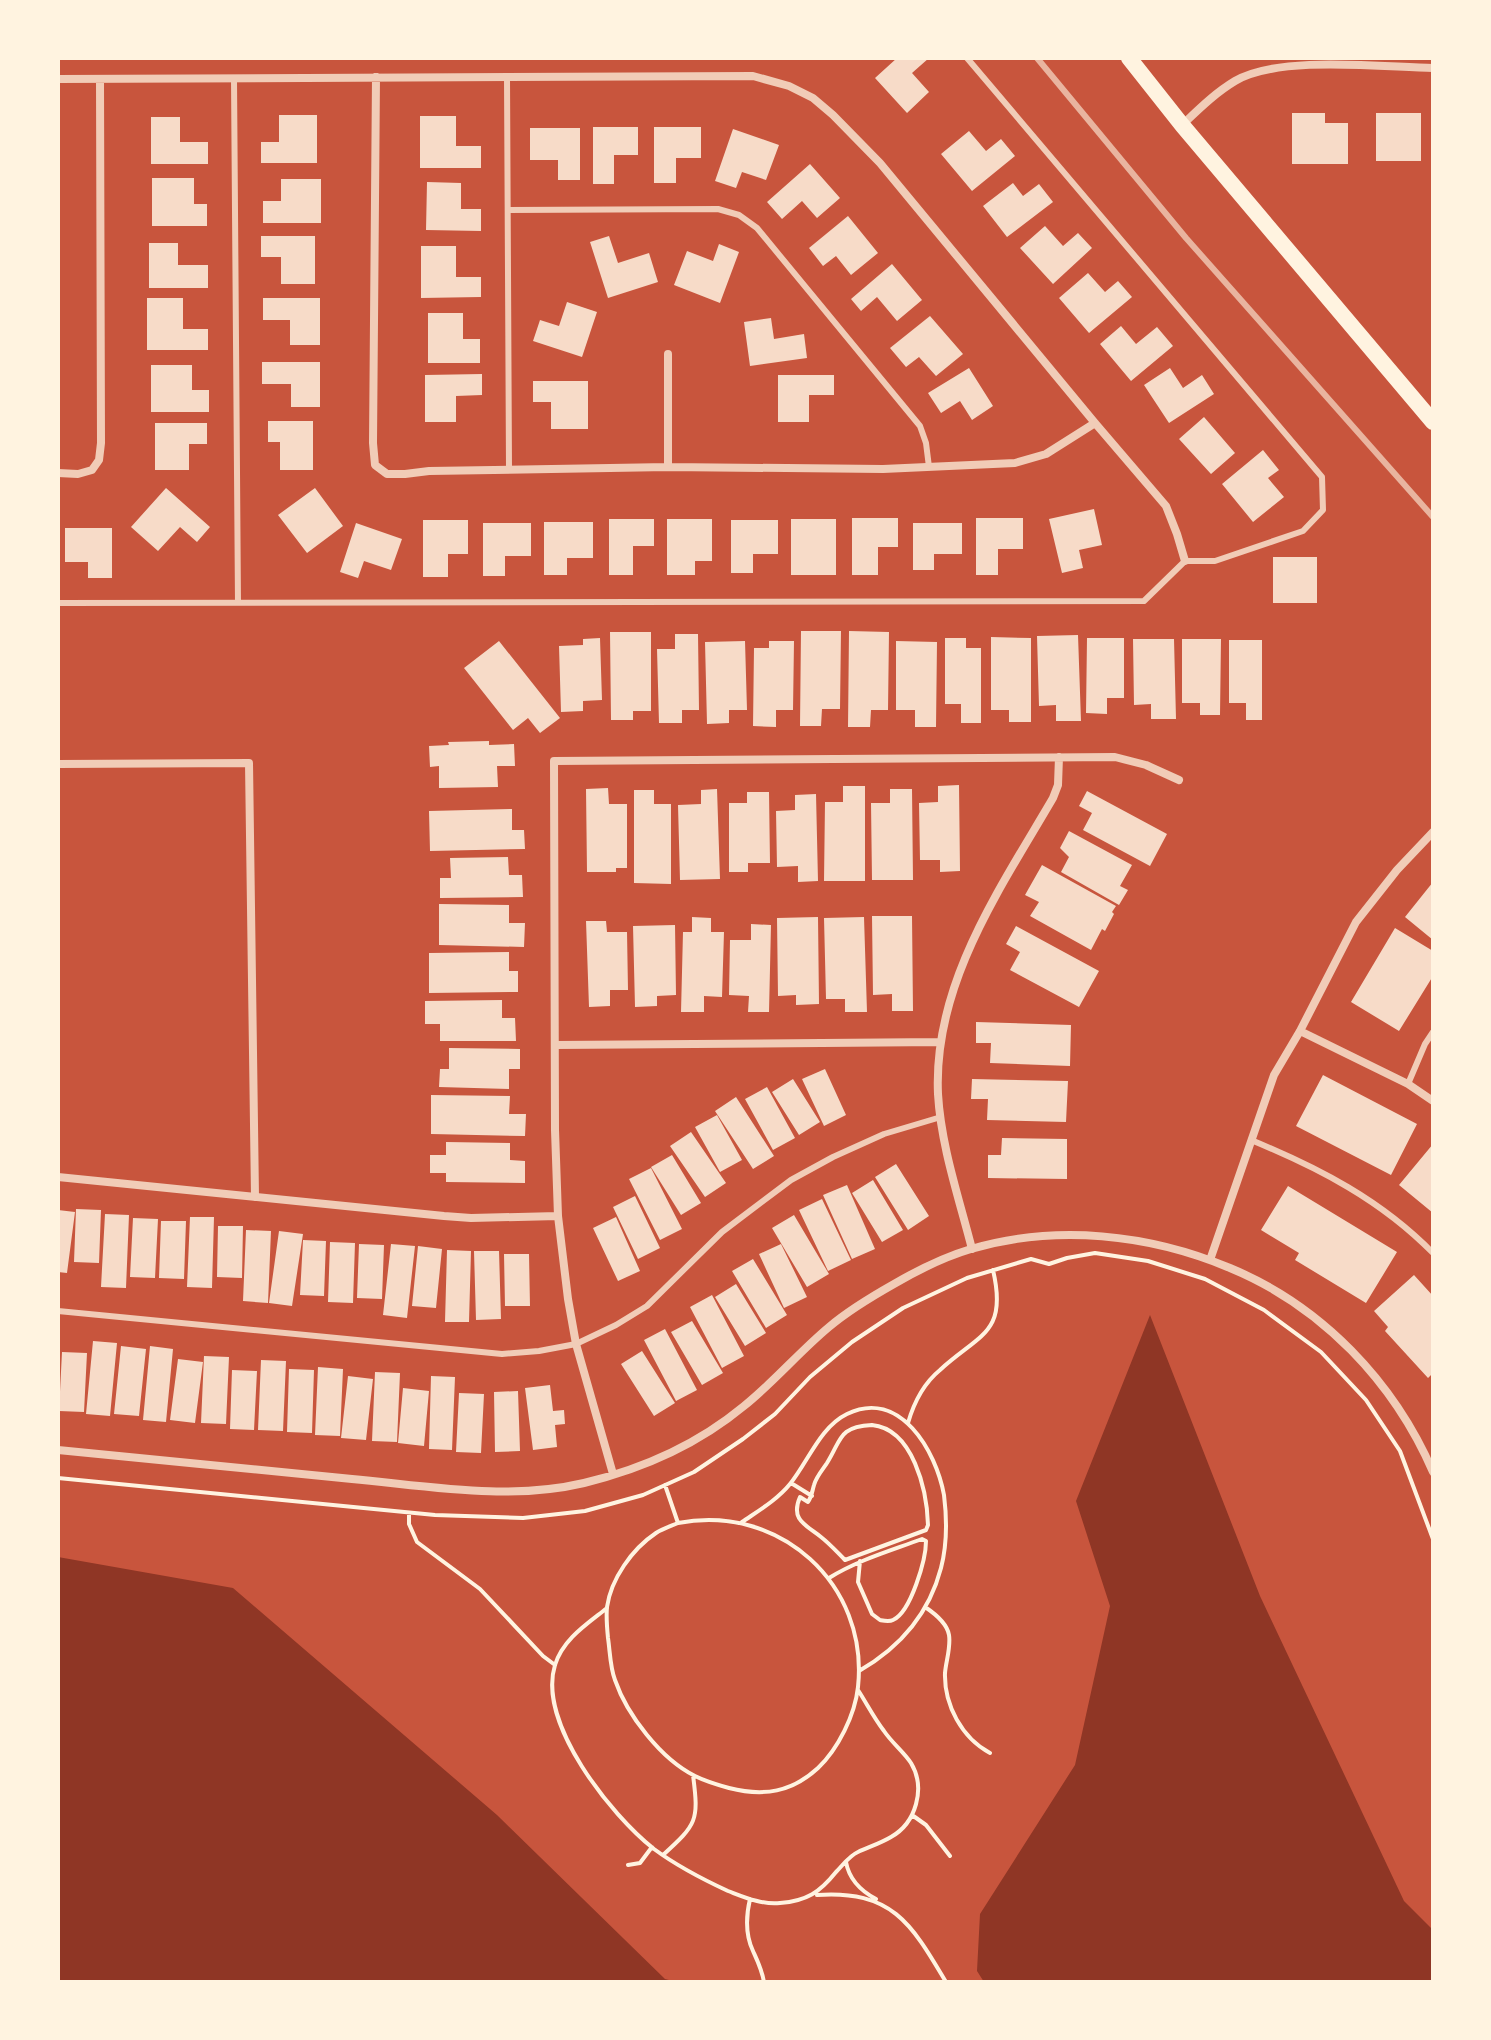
<svg xmlns="http://www.w3.org/2000/svg" width="1491" height="2040" font-family="'Sofia Sans Condensed',sans-serif">
  <rect width="100%" height="100%" fill="#c8553d"/>
  <!-- water -->
  <path fill="#8f3625" d="M1150,1315L1260,1596L1404,1901L1433,1930V1982H984L977,1971L980,1914L1075,1765L1110,1606L1076,1501Z
    M58,1557L233,1588L497,1815L665,1979L677,1982H58Z"/>
  <!-- building -->
  <path fill="#f7dbc8" d="M897,58H929L912,73L929,92L907,113L875,78Z
    M1292,113H1325V123H1348V164H1292Z
    M1376,113H1421V161H1376Z
    M279,115H317V163H261V142H279Z
    M420,116H456V146H481V168H420Z
    M151,117H180V142H208V164H151Z
    M593,127H638V155H614V184H593Z
    M654,127H701V158H676V183H654Z
    M530,128H580V180H558V160H530Z
    M733,129L779,145L766,180L742,172L736,188L715,181Z
    M969,131L986,151L1001,139L1015,156L972,191L941,154Z
    M810,164L840,198L817,218L802,201L782,219L767,202Z
    M152,178H194V204H207V226H152Z
    M281,179H321V223H263V201H281Z
    M427,182L461,183V209H481V231L426,230Z
    M1013,183L1023,196L1039,184L1053,202L1007,237L983,206Z
    M848,216L878,253L851,275L836,256L823,266L809,248Z
    M1045,226L1063,246L1078,233L1092,248L1053,284L1020,248Z
    M261,236H315V284H281V257H261Z
    M609,236L618,263L649,253L658,282L608,298L590,242Z
    M149,243H178V265H208V288H149Z
    M719,244L739,252L720,303L674,285L687,251L713,261Z
    M421,246H456V277H481V297L421,298Z
    M892,264L922,300L897,321L877,297L861,311L851,299Z
    M1088,273L1105,292L1118,281L1132,297L1089,333L1059,298Z
    M147,298H183V329H208V350H147Z
    M263,298H320V345H290V320H263Z
    M567,302L597,312L582,357L533,341L540,320L559,326Z
    M428,313H463V339H480V363H428Z
    M930,316L963,354L936,376L919,357L906,367L890,348Z
    M771,318L774,339L804,334L807,358L750,366L744,322Z
    M1121,326L1136,344L1157,327L1173,346L1131,381L1100,344Z
    M262,362H320V407H291V384H262Z
    M151,365H192V390H209V412H151Z
    M969,368L993,406L972,420L960,401L941,413L928,393Z
    M1170,368L1183,388L1202,375L1214,394L1169,423L1144,385Z
    M482,374V395L456,396V422H425V375Z
    M778,375H834V395H809V422H778Z
    M533,381H588V429H551V402H533Z
    M1204,417L1235,453L1211,474L1179,439Z
    M268,421H313V470H280V442H268Z
    M155,423H207V444H189V470H155Z
    M1263,450L1279,470L1268,478L1284,497L1253,522L1222,484Z
    M166,488L210,527L197,542L180,527L158,551L131,527Z
    M315,488L343,526L307,553L278,515Z
    M1094,509L1102,545L1079,550L1083,568L1062,573L1049,519Z
    M852,518H898V547H878V575H852Z
    M976,518H1023V549H998V575H976Z
    M609,519H654V546H633V575H609Z
    M667,519H712V561H695V575H667Z
    M791,519H836V575H791Z
    M423,520H468V554H448V577H423Z
    M731,520H778V554H753V573H731Z
    M544,522H593V558H567V575H544Z
    M356,523L402,539L391,570L364,561L358,578L340,572Z
    M483,523H531V556H505V576H483Z
    M913,523H962V554H934V570H913Z
    M65,528H112V578H88V562H65Z
    M1273,557H1317V603H1273Z
    M801,631H841L840,709H822L821,726H800Z
    M849,631L889,632L888,710H871L870,727H848Z
    M610,632H651V711H633V720H611Z
    M675,634H698L699,710H682V723H659L657,649H675Z
    M1078,635L1081,721H1056V705L1039,706L1037,636Z
    M991,637L1031,638V722H1009V710H991Z
    M600,638L602,700L583,701V711L561,712L559,646L583,645V639Z
    M945,638H966V648H981V723H961V704H945Z
    M1087,638H1124V698H1107V714L1086,713Z
    M1133,639H1174L1176,719H1151V704L1134,705Z
    M1182,639H1221L1220,715H1200V703H1182Z
    M1229,640H1262V720H1246V703H1229Z
    M499,641L560,718L540,733L528,718L513,730L464,668Z
    M745,641L747,710H729V723L707,724L705,642Z
    M769,641H794L793,710H776V727L753,726L754,648H769Z
    M896,641L937,642L936,727H915V710H896Z
    M489,741V745L514,744L515,766H497L498,787L439,788V766L430,767L429,746L449,745L448,742Z
    M959,785L960,871L940,872V860H920L919,803L938,802V786Z
    M843,786H865V881H824L825,802H843Z
    M608,788L609,804H627V868H616V872H587L586,789Z
    M717,789L720,879L680,880L678,805L701,804V790Z
    M890,789H912L913,880H872L871,803H890Z
    M634,790H654V804H671V884L634,883Z
    M1087,791L1167,834L1150,866L1083,830L1092,813L1079,806Z
    M747,792H769L770,863H748V872H729V803H747Z
    M816,794L818,881L798,882V866L777,867L776,811L795,810V795Z
    M512,809V830H524L525,849L430,851L429,811Z
    M1069,831L1132,865L1120,886L1128,890L1119,905L1061,872L1069,857L1060,848Z
    M508,857L509,875H522L523,897L440,898V878H451L450,858Z
    M1042,865L1116,906L1112,912L1114,914L1105,931L1102,929L1091,950L1030,916L1039,902L1025,895Z
    M1433,882V940L1405,917Z
    M439,904L509,905V923H525L524,947L439,945Z
    M872,916H912L913,1011H892V994L873,995Z
    M692,917L711,918V932H724L722,997L704,996V1012H681L683,932H692Z
    M818,917L819,1004L796,1005V995L778,996L777,918Z
    M864,917L867,1012H845V999H826L824,918Z
    M586,921H606L607,932H627L628,990H610V1006L589,1007Z
    M751,924L771,925L769,1012H748L749,996L729,995L730,940H751Z
    M675,925L676,995L657,996V1006L635,1007L633,926Z
    M1016,926L1099,971L1079,1007L1010,970L1020,952L1006,944Z
    M1395,928L1433,951V976L1399,1031L1351,1002Z
    M509,952V971H518V992L429,993V953Z
    M502,1000V1018H515L516,1041H440V1024H425V1001Z
    M976,1022L1071,1025L1070,1066L990,1063L991,1043H976Z
    M449,1048L520,1049V1069H509V1089L439,1087L440,1069H449Z
    M825,1069L846,1115L824,1126L802,1079Z
    M1323,1075L1417,1124L1391,1175L1296,1126Z
    M793,1079L820,1122L799,1135L772,1092Z
    M972,1079L1068,1081L1066,1122L987,1120L988,1099H971Z
    M767,1087L795,1138L773,1150L745,1099Z
    M431,1095L510,1096L509,1114H526L525,1136L431,1134Z
    M736,1097L774,1156L753,1169L715,1111Z
    M717,1115L742,1160L720,1172L695,1127Z
    M691,1132L726,1183L705,1197L670,1146Z
    M1002,1138L1067,1139V1179L988,1178V1155H1001Z
    M446,1142L510,1143V1160L525,1161V1183L446,1182V1173H430V1155H446Z
    M1433,1144V1213L1399,1185Z
    M672,1155L701,1203L681,1215L651,1167Z
    M896,1164L929,1216L908,1230L875,1177Z
    M651,1168L682,1229L660,1240L629,1179Z
    M873,1180L903,1230L882,1242L852,1193Z
    M847,1185L875,1249L852,1259L823,1195Z
    M1288,1186L1397,1252L1366,1303L1295,1260L1299,1253L1261,1230Z
    M635,1196L660,1248L638,1259L613,1207Z
    M822,1199L851,1260L828,1271L799,1210Z
    M76,1209L101,1210L99,1263L74,1262Z
    M58,1210L75,1212L67,1273L58,1272Z
    M105,1214L129,1215L126,1288L101,1287Z
    M794,1215L829,1274L807,1287L772,1228Z
    M190,1217H214L212,1288L187,1287Z
    M616,1217L640,1271L618,1281L593,1228Z
    M133,1218L158,1219L155,1278L130,1277Z
    M161,1221H186L184,1279L159,1278Z
    M218,1226H243L242,1278L217,1277Z
    M246,1230L271,1231L268,1303L243,1301Z
    M279,1231L303,1234L292,1306L269,1303Z
    M303,1240L326,1241L324,1296L300,1295Z
    M330,1242L355,1243L353,1303L328,1302Z
    M359,1244L384,1245L382,1299L357,1298Z
    M391,1244L415,1246L407,1318L383,1315Z
    M781,1244L807,1297L784,1308L759,1254Z
    M418,1246L442,1249L436,1308L412,1306Z
    M447,1250L471,1251L469,1322H445Z
    M474,1251H499L501,1319L476,1320Z
    M504,1254H529L530,1306H505Z
    M753,1259L787,1315L766,1328L732,1271Z
    M1414,1275L1433,1296V1373L1428,1378L1385,1331L1388,1327L1374,1311Z
    M736,1284L766,1333L745,1346L715,1297Z
    M712,1295L744,1356L722,1368L690,1307Z
    M692,1321L723,1373L702,1385L671,1332Z
    M665,1329L697,1390L676,1401L644,1340Z
    M93,1341L117,1343L110,1416L86,1414Z
    M121,1346L146,1349L139,1416L114,1414Z
    M150,1346L173,1349L166,1422L143,1420Z
    M642,1351L675,1403L654,1416L621,1364Z
    M62,1352L87,1353L84,1412L59,1411Z
    M204,1356L229,1357L226,1424L201,1423Z
    M178,1359L203,1362L195,1423L170,1420Z
    M261,1360L286,1361L283,1431L258,1430Z
    M318,1367L343,1369L340,1436L315,1435Z
    M289,1369L314,1370L312,1433L287,1432Z
    M232,1370L257,1371L254,1430L230,1429Z
    M375,1372L400,1373L397,1442L372,1441Z
    M348,1376L373,1379L366,1440L341,1438Z
    M431,1376L455,1377L452,1450L429,1449Z
    M550,1385L553,1411L564,1410L565,1424L555,1425L557,1447L533,1450L525,1388Z
    M403,1388L429,1391L424,1446L398,1443Z
    M518,1391L520,1451L495,1452L494,1392Z
    M459,1393L484,1394L481,1453L456,1452Z"/>
  <g fill="none" stroke-linecap="round" stroke-linejoin="round">
    <!-- path -->
    <path stroke="#fff3e0" stroke-width="4" d="M908,1423C914,1402 923,1384 940,1370C979,1334 1008,1334 993,1270
      M872,1425C913,1429 927,1490 928,1525L926,1530L845,1560C837,1552 830,1544 821,1537C806,1525 790,1520 800,1497L808,1502C812,1496 812,1492 814,1485C816,1477 823,1469 827,1463C842,1439 838,1427 872,1425Z
      M58,1478L435,1515L523,1518L585,1511L643,1495L694,1472L743,1439L775,1414L810,1377L852,1342L903,1308L967,1278L1031,1259L1049,1264L1067,1258L1095,1253L1148,1261L1205,1279L1264,1310L1321,1352L1366,1400L1400,1451L1433,1539
      M791,1483L812,1496
      M665,1485L678,1523C671,1526 662,1529 656,1533C632,1549 611,1579 607,1607C606,1617 607,1628 608,1638C610,1651 610,1667 615,1680C627,1715 661,1759 695,1776C705,1781 718,1785 729,1788C764,1797 792,1792 818,1768C838,1749 855,1715 858,1687C869,1584 779,1503 678,1523
      M409,1513V1524L417,1542L480,1589L543,1656L555,1665
      M742,1522C758,1511 777,1500 790,1484C808,1462 820,1427 847,1414C900,1388 936,1451 944,1495C947,1519 947,1545 941,1568C929,1614 899,1648 859,1671
      M829,1578C858,1560 890,1551 922,1539L926,1541C926,1559 911,1612 893,1620C889,1622 885,1621 880,1620L872,1614L858,1582L860,1561
      M925,1607C934,1613 947,1623 949,1635C951,1647 946,1661 945,1673C944,1705 962,1738 990,1753
      M607,1608C587,1624 563,1639 555,1665C537,1723 611,1815 654,1849C677,1866 702,1879 728,1891C744,1897 762,1905 780,1903C807,1901 820,1892 836,1872C843,1865 849,1856 858,1852C869,1847 881,1843 891,1837C916,1823 926,1788 911,1763C904,1752 892,1743 884,1731C874,1718 867,1704 858,1690
      M912,1815L926,1825L950,1856
      M663,1855C697,1824 699,1821 693,1775
      M846,1862C849,1879 861,1891 876,1899
      M628,1865L640,1863L652,1847
      M817,1895C892,1890 911,1923 946,1982
      M750,1899C746,1916 745,1934 753,1951C758,1962 762,1970 764,1982"/>
    <!-- service -->
    <path stroke="#f1ccb7" stroke-width="6" d="M507,77L509,469
      M234,79L238,603
      M508,210L718,209L739,215L757,228L920,426L926,443L929,467
      M58,603L1144,601L1185,561H1215L1303,531L1323,510L1322,477L967,58
      M1408,1084L1425,1044L1433,1032
      M1251,1140C1319,1168 1381,1200 1433,1253
      M58,1311L502,1354L539,1351L576,1344L616,1325L647,1306L722,1232L791,1180L833,1157L884,1134L941,1117"/>
    <!-- minor -->
    <path stroke="#f1ccb7" stroke-width="8" d="M376,77L373,443L375,465L387,474H405L429,471L668,467L883,469L1015,463L1046,454L1095,423
      M58,79L753,76L789,86L813,98L833,115L880,163L1095,423L1166,506L1177,534L1185,561
      M1182,125C1199,109 1215,93 1235,81C1279,55 1381,67 1433,68
      M668,354V467
      M58,473L78,474L92,470L99,460L101,443L100,80
      M58,764L249,763L255,1197
      M1300,1031L1408,1084L1433,1101
      M555,1045L941,1042
      M58,1177L444,1216L471,1218L558,1216
      M972,1249C959,1198 941,1146 938,1094C933,984 1000,889 1053,798L1058,785L1059,757
      M1210,1260L1274,1075L1300,1031L1356,922L1397,870L1433,832
      M58,1450C156,1460 254,1469 352,1479C428,1486 508,1501 584,1483C642,1469 697,1445 744,1406C774,1382 799,1352 829,1327C849,1310 871,1297 894,1284C918,1270 944,1257 971,1249C1056,1224 1149,1234 1230,1268C1322,1306 1394,1382 1433,1472
      M613,1474L576,1344L568,1299L558,1216L555,1130L554,761L1115,757L1146,765L1179,780"/>
    <!-- secondary -->
    <path stroke="#fff3e0" stroke-width="16" d="M1129,58L1182,125L1433,422"/>
    <!-- rail -->
    <path stroke="#e9b49f" stroke-width="6" d="M1037,58L1186,238L1433,517"/>
  </g>
  <!-- border -->
  <rect width="1491" height="2040" fill="none" stroke="#fff3e0" stroke-width="120"/>
</svg>
